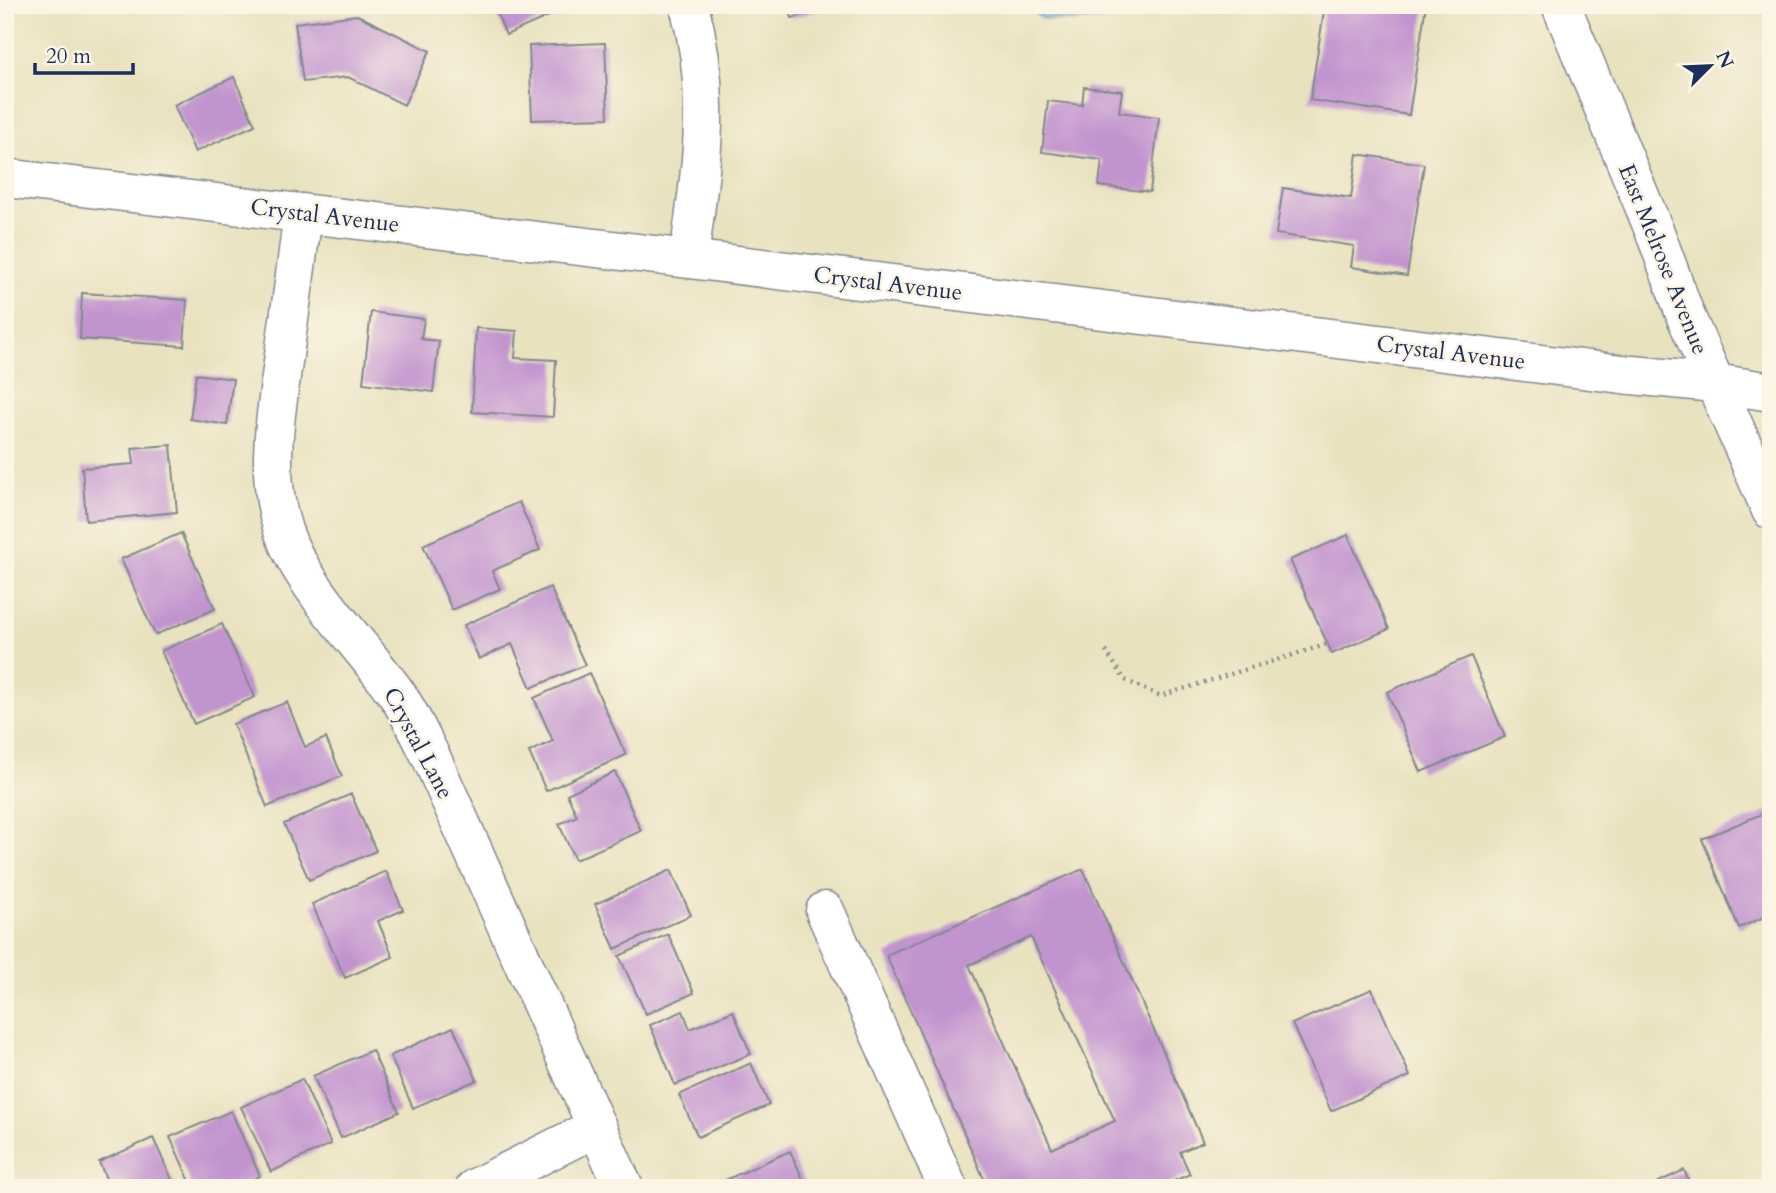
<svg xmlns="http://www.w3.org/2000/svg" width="1776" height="1193" font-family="Cardo,serif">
  <rect width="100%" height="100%" fill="#fcf5e5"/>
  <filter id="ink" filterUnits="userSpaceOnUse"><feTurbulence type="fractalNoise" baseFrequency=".0143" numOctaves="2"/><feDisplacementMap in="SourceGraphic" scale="14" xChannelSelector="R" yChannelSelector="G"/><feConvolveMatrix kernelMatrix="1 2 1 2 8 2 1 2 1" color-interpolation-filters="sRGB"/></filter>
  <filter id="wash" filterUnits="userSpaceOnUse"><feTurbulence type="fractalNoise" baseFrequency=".00686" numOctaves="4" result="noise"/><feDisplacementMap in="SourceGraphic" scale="28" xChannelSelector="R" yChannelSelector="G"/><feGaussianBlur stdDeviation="1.57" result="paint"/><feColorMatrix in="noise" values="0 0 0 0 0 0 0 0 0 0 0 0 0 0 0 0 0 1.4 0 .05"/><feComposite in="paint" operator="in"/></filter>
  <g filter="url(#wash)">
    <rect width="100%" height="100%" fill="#e9e2bf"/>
    <!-- water -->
    <path fill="#6dc2ea" stroke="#4478a4" stroke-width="2" d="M1026,5H1129L1103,19L1075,21L1041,18Z"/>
    <g id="blocks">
      <!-- building -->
      <path fill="#c294cf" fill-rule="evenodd" d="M493,5H574L506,35Z
        M788,5H832V6L792,18Z
        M1325,5H1426L1409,115L1310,100Z
        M357,15L430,51L404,105L348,77L303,82L295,23Z
        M605,43L608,118L532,120L529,46Z
        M234,77L255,125L195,152L174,105Z
        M1084,87L1122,91L1119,112L1159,117L1150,192L1099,186L1102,160L1042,152L1048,101L1082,105Z
        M1357,154L1424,164L1407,276L1351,267L1354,246L1276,234L1283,188L1351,198Z
        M82,293L187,300L184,346L80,339Z
        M371,312L424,319L421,339L439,341L433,392L363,383Z
        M476,328L517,331L515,358L556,360L553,417L472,412Z
        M196,374L233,379L227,425L190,419Z
        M171,445L177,512L86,521L82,468L134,464L132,448Z
        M519,502L540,550L492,571L500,589L452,610L423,545Z
        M181,533L215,609L155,635L121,559Z
        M1348,535L1389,629L1332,654L1290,560Z
        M550,587L585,665L531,688L512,644L479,659L464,625Z
        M222,624L255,697L194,724L161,651Z
        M1471,656L1505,737L1421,772L1387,692Z
        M589,673L626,755L546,791L529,752L553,741L534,698Z
        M287,702L305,747L326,738L342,776L267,807L233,724Z
        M615,772L641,831L575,860L559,824L577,816L567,794Z
        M351,794L376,851L309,880L284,824Z
        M1771,810V914L1739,928L1702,839Z
        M1083,869L1203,1142L1180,1152L1190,1174L1158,1188H988L886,955ZM1031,937L1115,1121L1052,1149L969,965Z
        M671,870L691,915L615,949L595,904Z
        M386,871L403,910L378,921L393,957L345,978L312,904Z
        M668,934L694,993L646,1014L619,956Z
        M1372,989L1410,1076L1331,1111L1292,1024Z
        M683,1011L690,1029L733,1011L751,1054L675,1085L650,1025Z
        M453,1027L477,1080L413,1108L390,1056Z
        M372,1050L399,1112L341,1138L313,1076Z
        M751,1063L769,1105L698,1137L679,1095Z
        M302,1079L331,1144L271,1172L241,1107Z
        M231,1111L260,1176L234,1188H193L170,1137Z
        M153,1138L176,1188H110L99,1162Z
        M790,1151L807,1188H724L721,1182Z
        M1684,1170L1692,1188H1646Z"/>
    </g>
  </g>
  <g filter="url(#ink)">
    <use href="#blocks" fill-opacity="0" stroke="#82888e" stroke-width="2"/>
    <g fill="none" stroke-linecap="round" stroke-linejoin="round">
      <!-- minor casing -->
      <g stroke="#82888e" stroke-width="41">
        <path id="minor" d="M1561,5L1656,235L1686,317L1771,510
          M5,178L689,259L1622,374L1715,383L1771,392
          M303,213C297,260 291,307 284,355C275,423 260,494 295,558C323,608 363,647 396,693C410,713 421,737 432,759L624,1188
          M689,259C695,209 704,157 703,107C703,73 698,38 689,5
          M825,911L948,1188
          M475,1188L597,1127"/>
      </g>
      <!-- path -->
      <path stroke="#82888e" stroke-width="4.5" stroke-dasharray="2 5" stroke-linecap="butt" d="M1106,651L1125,680L1160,696L1328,644"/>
      <!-- minor -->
      <use href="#minor" stroke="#fff" stroke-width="38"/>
    </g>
  </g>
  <g text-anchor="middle" stroke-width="5" stroke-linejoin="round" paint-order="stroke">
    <!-- street labels -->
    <g font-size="23" fill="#1b2f5e" stroke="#fcf5e5">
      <text transform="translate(325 215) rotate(7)" y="8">Crystal Avenue</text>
      <text transform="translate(1664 259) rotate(68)" y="8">East Melrose Avenue</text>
      <text transform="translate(888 283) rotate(7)" y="8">Crystal Avenue</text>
      <text transform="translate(1451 352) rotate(7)" y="8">Crystal Avenue</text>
      <text transform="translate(419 743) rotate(62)" y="8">Crystal Lane</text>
    </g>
  </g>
  <!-- margin -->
  <rect width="1776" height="1193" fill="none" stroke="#fcf5e5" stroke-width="28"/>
  <!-- north arrow -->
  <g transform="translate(1710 66) rotate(66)" stroke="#fcf5e5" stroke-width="5" paint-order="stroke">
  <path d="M0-5L12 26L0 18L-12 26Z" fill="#1b2f5e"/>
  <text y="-10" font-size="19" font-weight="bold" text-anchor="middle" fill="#1b2f5e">N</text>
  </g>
  <!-- scale -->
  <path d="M35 63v10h98v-10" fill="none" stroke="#1b2f5e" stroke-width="3.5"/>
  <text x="46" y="63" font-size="21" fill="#1b2f5e" stroke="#fcf5e5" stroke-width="5" paint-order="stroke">20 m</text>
</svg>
